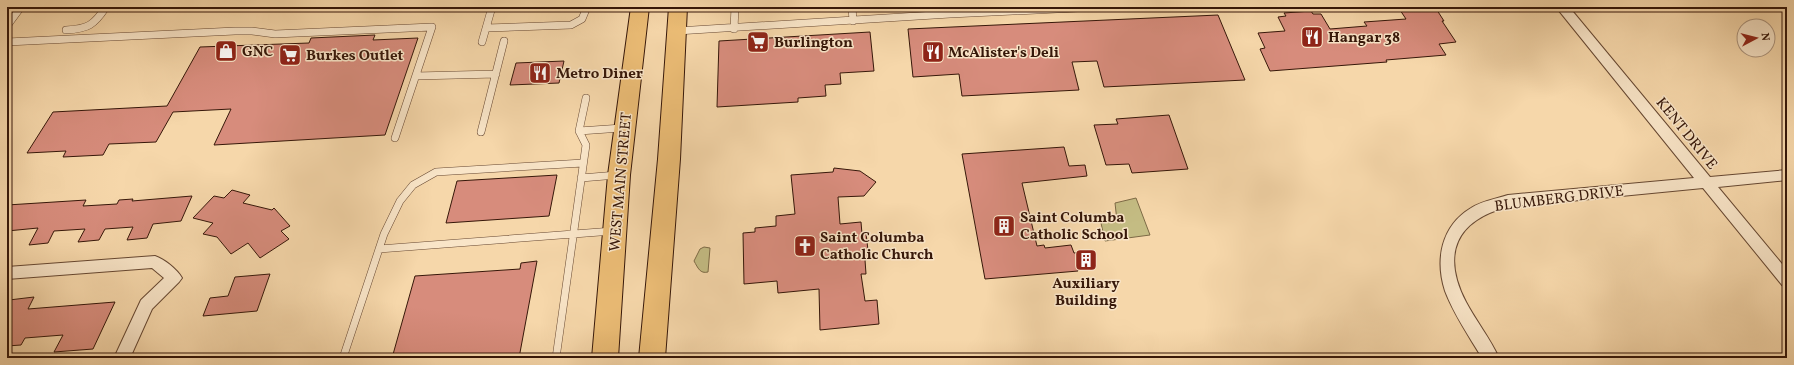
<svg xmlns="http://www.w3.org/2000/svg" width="1794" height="365" font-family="Vollkorn,serif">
  <rect width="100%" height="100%" fill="#f6d7aa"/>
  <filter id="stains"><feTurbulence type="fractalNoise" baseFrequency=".005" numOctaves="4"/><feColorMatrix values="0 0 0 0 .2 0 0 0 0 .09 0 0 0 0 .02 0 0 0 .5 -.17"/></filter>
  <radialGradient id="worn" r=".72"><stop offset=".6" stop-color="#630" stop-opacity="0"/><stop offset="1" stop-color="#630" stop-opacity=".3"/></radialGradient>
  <!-- green -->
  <path fill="#c4bc83" stroke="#7d6a46" d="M1136,198L1150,235L1105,241L1101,223L1117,221L1115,203Z
    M704,247L710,248L708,272C700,274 698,268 694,261L700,249Z"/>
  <!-- building -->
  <path fill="#d78c7c" stroke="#361709" d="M1398,7H1435L1444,21H1442L1456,42L1439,44L1446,55L1386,60L1387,62L1270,71L1260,49L1265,48L1258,33L1285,31L1278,17L1286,16L1284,13L1311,11L1313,14H1321L1330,29L1367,26L1364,22L1406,19Z
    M1218,15L1245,80L1104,87L1097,61L1072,62L1079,90L962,96L959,74L913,77L908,29Z
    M870,32L874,71L840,73L841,84L825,85L826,96L798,98V102L717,107L719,41Z
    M375,35L373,40L418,38L385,135L214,145L231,109L173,112L156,142L109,144L103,155L63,157L66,151L27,153L53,112L167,106L200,47L309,43L311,38Z
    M564,61L559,83L510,85L516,63Z
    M1169,115L1188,169L1132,173L1129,164L1106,165L1094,125L1118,124L1116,119Z
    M1064,147L1069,166L1085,165L1087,176L1022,183L1037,246L1044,245L1045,248L1071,245L1074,253L1089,252L1092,267L1078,268V271L985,279L962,154Z
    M834,168L860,171L876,182L864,196L838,197L840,224L861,222L862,234L866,233L869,259L865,260L866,274H861L865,301L877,300L879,324L820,330L819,289L778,293L777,281L744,284L743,233L755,232V228L776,226V216L795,214L791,175L833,172Z
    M557,175L549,216L446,223L457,181Z
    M232,190L250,195L243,203L272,210L274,208L290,226L281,231L289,239L260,258L248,243L231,254L217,237L203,234L213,223L193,218L214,196L224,198Z
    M192,196L181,221L153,224L147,238L127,240L133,227L105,229L99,240L78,242L85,229L54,231L48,243L29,245L38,228L7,231V205L86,200L83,206L117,204L119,200L133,199L132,201Z
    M537,261L519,358H392L415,276L520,269L521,263Z
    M270,274L257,311L203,316L210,298L228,296L235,277Z
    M34,297L28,309L115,302L93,349L54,352L63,335L25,338L21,345L7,346V304L9,300Z"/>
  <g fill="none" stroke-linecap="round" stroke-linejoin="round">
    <!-- lane casing -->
    <g stroke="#664731" stroke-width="8">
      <path id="lane" d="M852,7L853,21
        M1341,7H1348
        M7,26L21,7
        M486,28L571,25L582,19L587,7
        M734,29L735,7
        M66,30C88,29 94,25 106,7
        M677,31L950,14L1098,7
        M7,42L235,31H252L275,34L432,27L395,138
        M482,42L492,7
        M416,76L496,74
        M579,131L622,128
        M481,132L504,41
        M581,178L617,175
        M379,249L613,231
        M343,358L384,234L400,201L413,185L436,172L583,163
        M556,358L586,145L579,131L586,98"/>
    </g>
    <!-- street casing -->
    <g stroke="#664731" stroke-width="2">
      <path id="street" d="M1556,7H1569L1710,177L1787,170V180L1718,187L1787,270V287L1782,285L1703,188L1508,207C1456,220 1441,254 1466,302C1476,321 1490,338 1499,358H1482C1469,336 1454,315 1445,291C1435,260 1441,226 1471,208C1482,201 1495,199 1508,195L1694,178Z
        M155,256C164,259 177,269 182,278L179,282L152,309L130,358H114L141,300L164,278L152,268L7,279V267Z"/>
    </g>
    <!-- primary casing -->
    <g stroke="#361709" stroke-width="2">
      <path id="primary" d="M631,7H649L630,175L618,358H592L608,175Z
        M669,7H687L680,159L665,358H639L658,159Z"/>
    </g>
    <!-- lane -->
    <use href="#lane" stroke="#f9e5c8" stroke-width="7"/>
    <!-- street -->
    <use href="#street" fill="#f9e5c8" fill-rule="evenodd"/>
    <!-- primary -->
    <use href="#primary" fill="#ebbc75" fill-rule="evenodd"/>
  </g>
  <!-- icons -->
  <defs>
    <g id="restaurant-square" transform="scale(1.15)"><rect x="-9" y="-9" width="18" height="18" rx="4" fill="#8f2418" stroke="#f9e5c8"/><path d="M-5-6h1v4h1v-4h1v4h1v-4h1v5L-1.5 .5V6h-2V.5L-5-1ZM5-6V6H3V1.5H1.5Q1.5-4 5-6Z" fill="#fff"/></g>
    <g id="supermarket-square" transform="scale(1.15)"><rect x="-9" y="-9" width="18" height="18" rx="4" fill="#8f2418" stroke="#f9e5c8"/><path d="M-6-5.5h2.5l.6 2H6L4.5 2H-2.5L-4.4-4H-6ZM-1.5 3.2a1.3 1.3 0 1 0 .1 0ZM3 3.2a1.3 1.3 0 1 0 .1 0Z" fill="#fff"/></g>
    <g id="shop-square" transform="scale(1.15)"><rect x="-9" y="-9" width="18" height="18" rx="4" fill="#8f2418" stroke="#f9e5c8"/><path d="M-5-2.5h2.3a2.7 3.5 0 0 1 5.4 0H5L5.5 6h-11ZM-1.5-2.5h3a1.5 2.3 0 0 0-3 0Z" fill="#fff"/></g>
    <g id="building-square" transform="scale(1.15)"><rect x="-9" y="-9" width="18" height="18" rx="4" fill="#8f2418" stroke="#f9e5c8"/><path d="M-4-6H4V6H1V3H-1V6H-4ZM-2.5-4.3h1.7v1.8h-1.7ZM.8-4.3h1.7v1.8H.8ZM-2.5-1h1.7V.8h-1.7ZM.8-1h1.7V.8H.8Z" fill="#fff"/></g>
    <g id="church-square" transform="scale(1.15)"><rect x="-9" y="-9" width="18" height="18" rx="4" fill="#8f2418" stroke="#f9e5c8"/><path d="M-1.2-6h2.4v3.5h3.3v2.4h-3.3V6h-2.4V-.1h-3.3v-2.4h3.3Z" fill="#fff"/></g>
  </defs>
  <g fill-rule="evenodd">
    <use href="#restaurant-square" x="1312" y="37"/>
    <use href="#supermarket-square" x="758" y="42"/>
    <use href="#shop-square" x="226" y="51"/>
    <use href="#restaurant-square" x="933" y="52"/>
    <use href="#supermarket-square" x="290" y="55"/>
    <use href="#restaurant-square" x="540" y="73"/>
    <use href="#building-square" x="1004" y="226"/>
    <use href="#church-square" x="805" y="246"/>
    <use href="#building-square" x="1086" y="260"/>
  </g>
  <g text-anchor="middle" stroke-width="3" stroke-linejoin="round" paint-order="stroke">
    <!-- poi labels -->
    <g font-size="15" font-weight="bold" fill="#361709" stroke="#f9e5c8" text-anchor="start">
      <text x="1328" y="42">Hangar 38</text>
      <text x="774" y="47">Burlington</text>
      <text x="242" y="56">GNC</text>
      <text x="948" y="57">McAlister's Deli</text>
      <text x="306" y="60">Burkes Outlet</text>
      <text x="556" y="78">Metro Diner</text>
      <text x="1020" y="222">Saint Columba<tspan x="1020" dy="17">Catholic School</tspan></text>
      <text x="820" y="242">Saint Columba<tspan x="820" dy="17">Catholic Church</tspan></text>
      <text x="1086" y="288" text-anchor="middle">Auxiliary<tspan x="1086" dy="17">Building</tspan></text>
    </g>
    <!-- street labels -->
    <g font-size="15" fill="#361709" stroke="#f9e5c8">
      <text transform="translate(1687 133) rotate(51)" y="5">KENT DRIVE</text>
      <text transform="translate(620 182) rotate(-85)" y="5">WEST MAIN STREET</text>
      <text transform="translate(1559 198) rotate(-7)" y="5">BLUMBERG DRIVE</text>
    </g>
  </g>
  <!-- margin -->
  <rect width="1794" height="365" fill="none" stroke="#f6d7aa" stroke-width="24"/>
  <rect x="8" y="8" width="1778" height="349" fill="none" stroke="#361709" stroke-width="2"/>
  <rect x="12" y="12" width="1770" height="341" fill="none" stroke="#361709"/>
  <!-- north arrow -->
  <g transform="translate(1756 38) rotate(83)"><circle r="19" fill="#f9e5c8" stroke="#ab937c"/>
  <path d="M0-3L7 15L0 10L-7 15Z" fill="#8f2418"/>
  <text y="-6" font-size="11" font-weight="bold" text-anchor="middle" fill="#361709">N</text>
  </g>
  <rect width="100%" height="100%" filter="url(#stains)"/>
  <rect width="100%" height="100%" fill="url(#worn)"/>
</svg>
